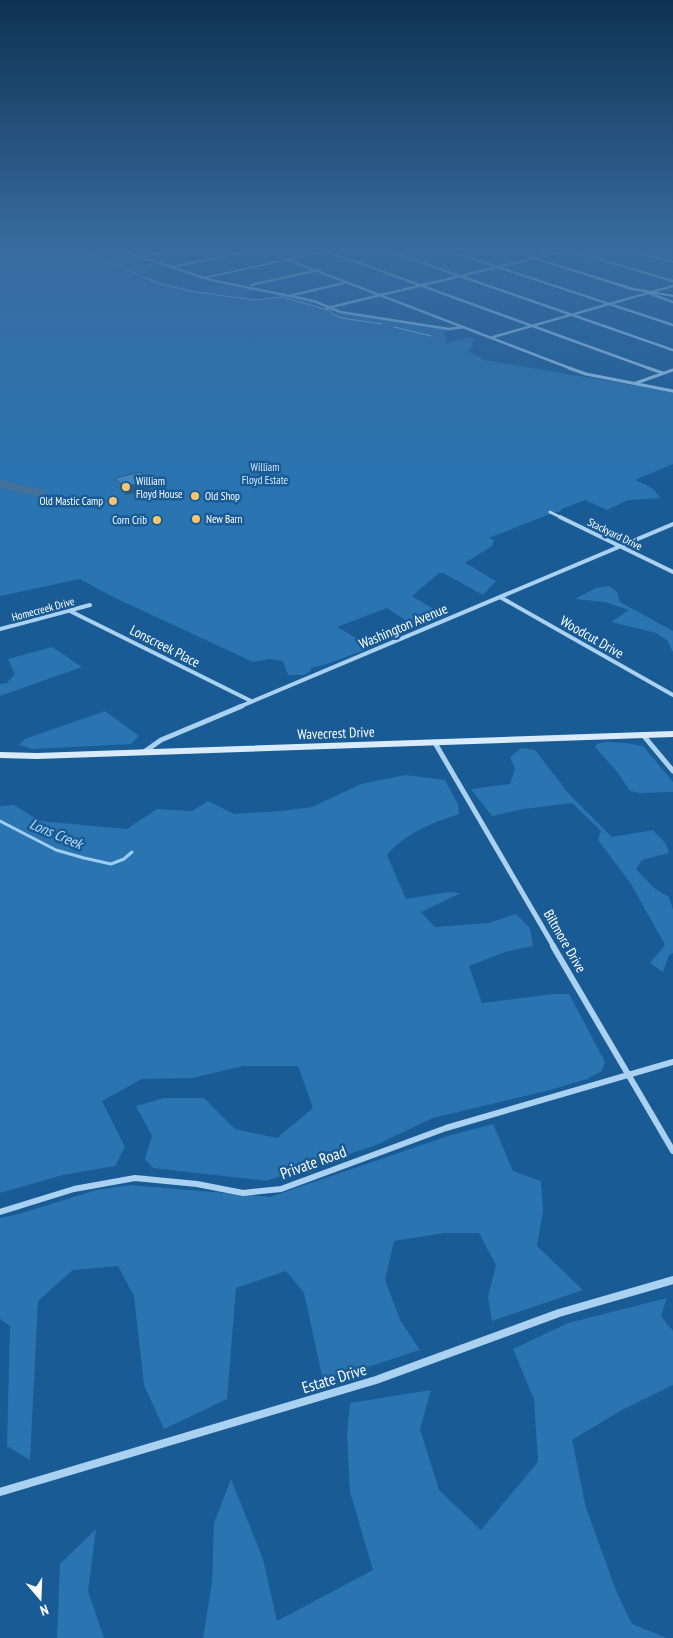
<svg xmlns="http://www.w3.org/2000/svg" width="673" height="1638" font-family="'PT Sans Narrow',sans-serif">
  <rect width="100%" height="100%" fill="#195b95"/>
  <!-- green -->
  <path fill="#2974b1" d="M0,251H110L161,267L148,270L140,276L198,291L213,284L254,289L246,296L265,300L275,294L313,303L334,313L443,329L447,331L444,333L447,339L444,344L464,338L476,339L472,342L473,346L468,351L484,360L673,392V464L635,480C646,485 654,487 660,498L628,500L607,510L585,500L562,509L559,512H555L489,538L494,540L492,546L465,563L496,581L483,595L443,573H439L412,596L445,616L417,628L387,608L337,627L368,645L367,649L327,664L311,668V671L304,675H288L283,661L270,659L253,662L111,596L80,579L0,596Z
    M609,586L617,592L620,602L673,631V652L667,640L656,633L611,622L629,610L605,602L575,599L596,588Z
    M52,647L82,667L0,696V684L7,683L15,674L8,659Z
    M105,711L139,736L131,744L33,749L19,745L25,739Z
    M606,742L626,743L643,746L673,782V792L640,793L630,791L618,773L595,747L597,744Z
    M521,748L535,750L568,793L612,837L653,830L666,844L669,853L642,860L636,869L654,888L669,897L673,910V953L669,955L663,972L650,963L665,945L631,884L598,840L601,831L572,803L523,809L492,816L471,789L510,784L515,769L510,757Z
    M406,775L445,780L458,804L459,814C432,823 406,833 387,855L406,899L448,892L461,893L421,912L435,927L488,923L516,914L530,928L533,946L505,952L469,966L482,1003L553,994H569L605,1062L602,1071L587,1079L550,1090L433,1118L374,1146L266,1181L153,1168L145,1159L152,1136L136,1106L164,1098H204L235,1129L277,1138L313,1108L298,1066H243L193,1078L142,1079L102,1101L125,1147L115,1166L63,1175L0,1193V806L14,805L40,821L127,829L157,809L192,811L208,801L234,814L280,811L312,807L361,784Z
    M493,1124L513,1171L541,1181L543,1212L537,1246L583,1290L492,1321L488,1297L496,1265L479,1233H444L394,1241L385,1280L400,1320L420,1350L337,1377L322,1376L304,1293L286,1271L236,1288L227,1399L164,1429L144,1385L134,1296L118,1266L73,1270L38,1301L30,1460L7,1446L10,1326L0,1319V1218L19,1214L96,1190L131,1185L270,1197L448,1136Z
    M667,1298L661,1316L673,1331V1385L622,1410L572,1440L586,1508L617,1593L632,1624L667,1638H203L212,1583L214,1523L231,1479L263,1559L277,1621L373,1570L350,1492L347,1434L350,1403L431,1390L420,1429L439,1490L481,1530L538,1462L534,1399L513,1349L568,1323Z
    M96,1529L88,1591L104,1638H57L60,1564Z"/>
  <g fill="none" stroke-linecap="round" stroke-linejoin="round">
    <!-- stream-far1 -->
    <path stroke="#9ecdf2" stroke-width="1" d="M83,251L160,284L190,291L254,300L282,297L331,311L332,314L341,318L382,324
      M394,327L431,336"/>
    <!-- stream -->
    <path stroke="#9ecdf2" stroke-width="3" d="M0,821L56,850L84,858L111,864L124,859L132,852"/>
    <!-- river -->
    <path fill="#43719a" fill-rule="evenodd" d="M0,480L44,490L46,493L40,497L0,488Z"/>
    <!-- street-far5 -->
    <path stroke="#abd1f0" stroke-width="2.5" d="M122,251L211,280L314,301L340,312L449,329L464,327
      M265,251L572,369
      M326,251L651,369
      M388,251L673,350
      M449,251L673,325
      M572,251L673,281
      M633,251L673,262
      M141,256L170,251
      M172,267L249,251
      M251,285L318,270
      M648,293L673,302
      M293,295L348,282
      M327,308L564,251
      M493,337L673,286"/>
    <!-- street-far4 -->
    <path stroke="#abd1f0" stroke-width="3" d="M569,368L586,374L673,391
      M648,368L663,373
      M636,383L673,370
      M550,512L562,518"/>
    <!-- street-far3 -->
    <path stroke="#abd1f0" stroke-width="4" d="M560,517L673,572
      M500,597L673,695
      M70,611L251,701
      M0,629L90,605
      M239,707L673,524"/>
    <!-- street-far2 -->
    <path stroke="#abd1f0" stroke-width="5" d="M643,735L673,771
      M435,743L554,947
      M144,752L161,740L242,706"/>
    <!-- street-far1 -->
    <path stroke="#abd1f0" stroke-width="6" d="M553,946L673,1151
      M0,1212L74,1189L135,1178L197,1184L243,1193L281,1189L446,1128L673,1062"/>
    <!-- street -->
    <path stroke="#abd1f0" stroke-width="8" d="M0,1492L376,1380L559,1313L673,1280"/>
    <!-- secondary -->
    <path fill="#d9ebfb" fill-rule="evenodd" d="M324,251H330L202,279L200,278Z
      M509,251H514L634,288L673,295V297L631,290Z
      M673,731V737L37,759L0,758V752L37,753Z"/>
  </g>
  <!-- wall -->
  <path fill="#3972a2" d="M115,478L150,490L125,495L116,486Z"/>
  <!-- shaded-wall -->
  <path fill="#2e5d84" d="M149,481L150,490L125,495L124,487Z"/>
  <!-- building -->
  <path fill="#4285bc" stroke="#2e5d84" d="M140,472L149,481L124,487L115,478Z"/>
  <!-- sky -->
  <linearGradient id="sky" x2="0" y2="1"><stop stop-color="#0e3252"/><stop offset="0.52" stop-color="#386ca0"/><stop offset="1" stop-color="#386ca0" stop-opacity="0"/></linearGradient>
  <rect width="673" height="480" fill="url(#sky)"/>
  <!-- markers -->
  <g fill="#ffc56a" stroke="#195b95" stroke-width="2">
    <circle cx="126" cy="487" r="5"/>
    <circle cx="195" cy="496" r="5"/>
    <circle cx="113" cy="501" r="5"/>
    <circle cx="196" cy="519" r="5"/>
    <circle cx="157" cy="520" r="5"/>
  </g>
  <g text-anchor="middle" stroke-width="5" stroke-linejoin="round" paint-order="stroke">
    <!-- far-park labels -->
    <g font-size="11" fill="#d2e9fb" stroke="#195b95">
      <text x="265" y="471">William<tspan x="265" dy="13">Floyd Estate</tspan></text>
    </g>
    <!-- far-poi labels -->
    <g font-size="11" fill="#fff" stroke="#195b95" text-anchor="start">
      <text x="136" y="485">William<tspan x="136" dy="13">Floyd House</tspan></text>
      <text x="205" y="500">Old Shop</text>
      <text x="103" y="505" text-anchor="end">Old Mastic Camp</text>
      <text x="206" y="523">New Barn</text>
      <text x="147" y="524" text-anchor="end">Corn Crib</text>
    </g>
    <!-- far-street labels -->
    <g font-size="11" fill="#fff" stroke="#195b95">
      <text transform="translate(615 534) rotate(26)" y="4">Stackyard Drive</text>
      <text transform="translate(43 609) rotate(-15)" y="4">Homecreek Drive</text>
    </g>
    <!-- street labels -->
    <g font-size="14" fill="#fff" stroke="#195b95">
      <text transform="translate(403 626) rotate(-23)" y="5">Washington Avenue</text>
      <text transform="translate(592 637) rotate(30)" y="5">Woodcut Drive</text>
      <text transform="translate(165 646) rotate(27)" y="5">Lonscreek Place</text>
      <text transform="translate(336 733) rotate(-2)" y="5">Wavecrest Drive</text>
      <text transform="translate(565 941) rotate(60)" y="5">Biltmore Drive</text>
    </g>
    <!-- water labels -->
    <g font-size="15" font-style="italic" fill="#b7daf7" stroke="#195b95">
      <text transform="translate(56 834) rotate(23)" y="5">Lons Creek</text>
    </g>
    <!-- near-street labels -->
    <g font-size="16" fill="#fff" stroke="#195b95">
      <text transform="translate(313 1162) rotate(-20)" y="6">Private Road</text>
      <text transform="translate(334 1378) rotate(-17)" y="6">Estate Drive</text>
    </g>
  </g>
  <!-- north arrow -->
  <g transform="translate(40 1598) rotate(161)" stroke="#195b95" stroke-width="4" paint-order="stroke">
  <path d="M0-4L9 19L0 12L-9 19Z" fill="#ffffff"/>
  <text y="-8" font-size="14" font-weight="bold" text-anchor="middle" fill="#ffffff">N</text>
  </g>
</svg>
